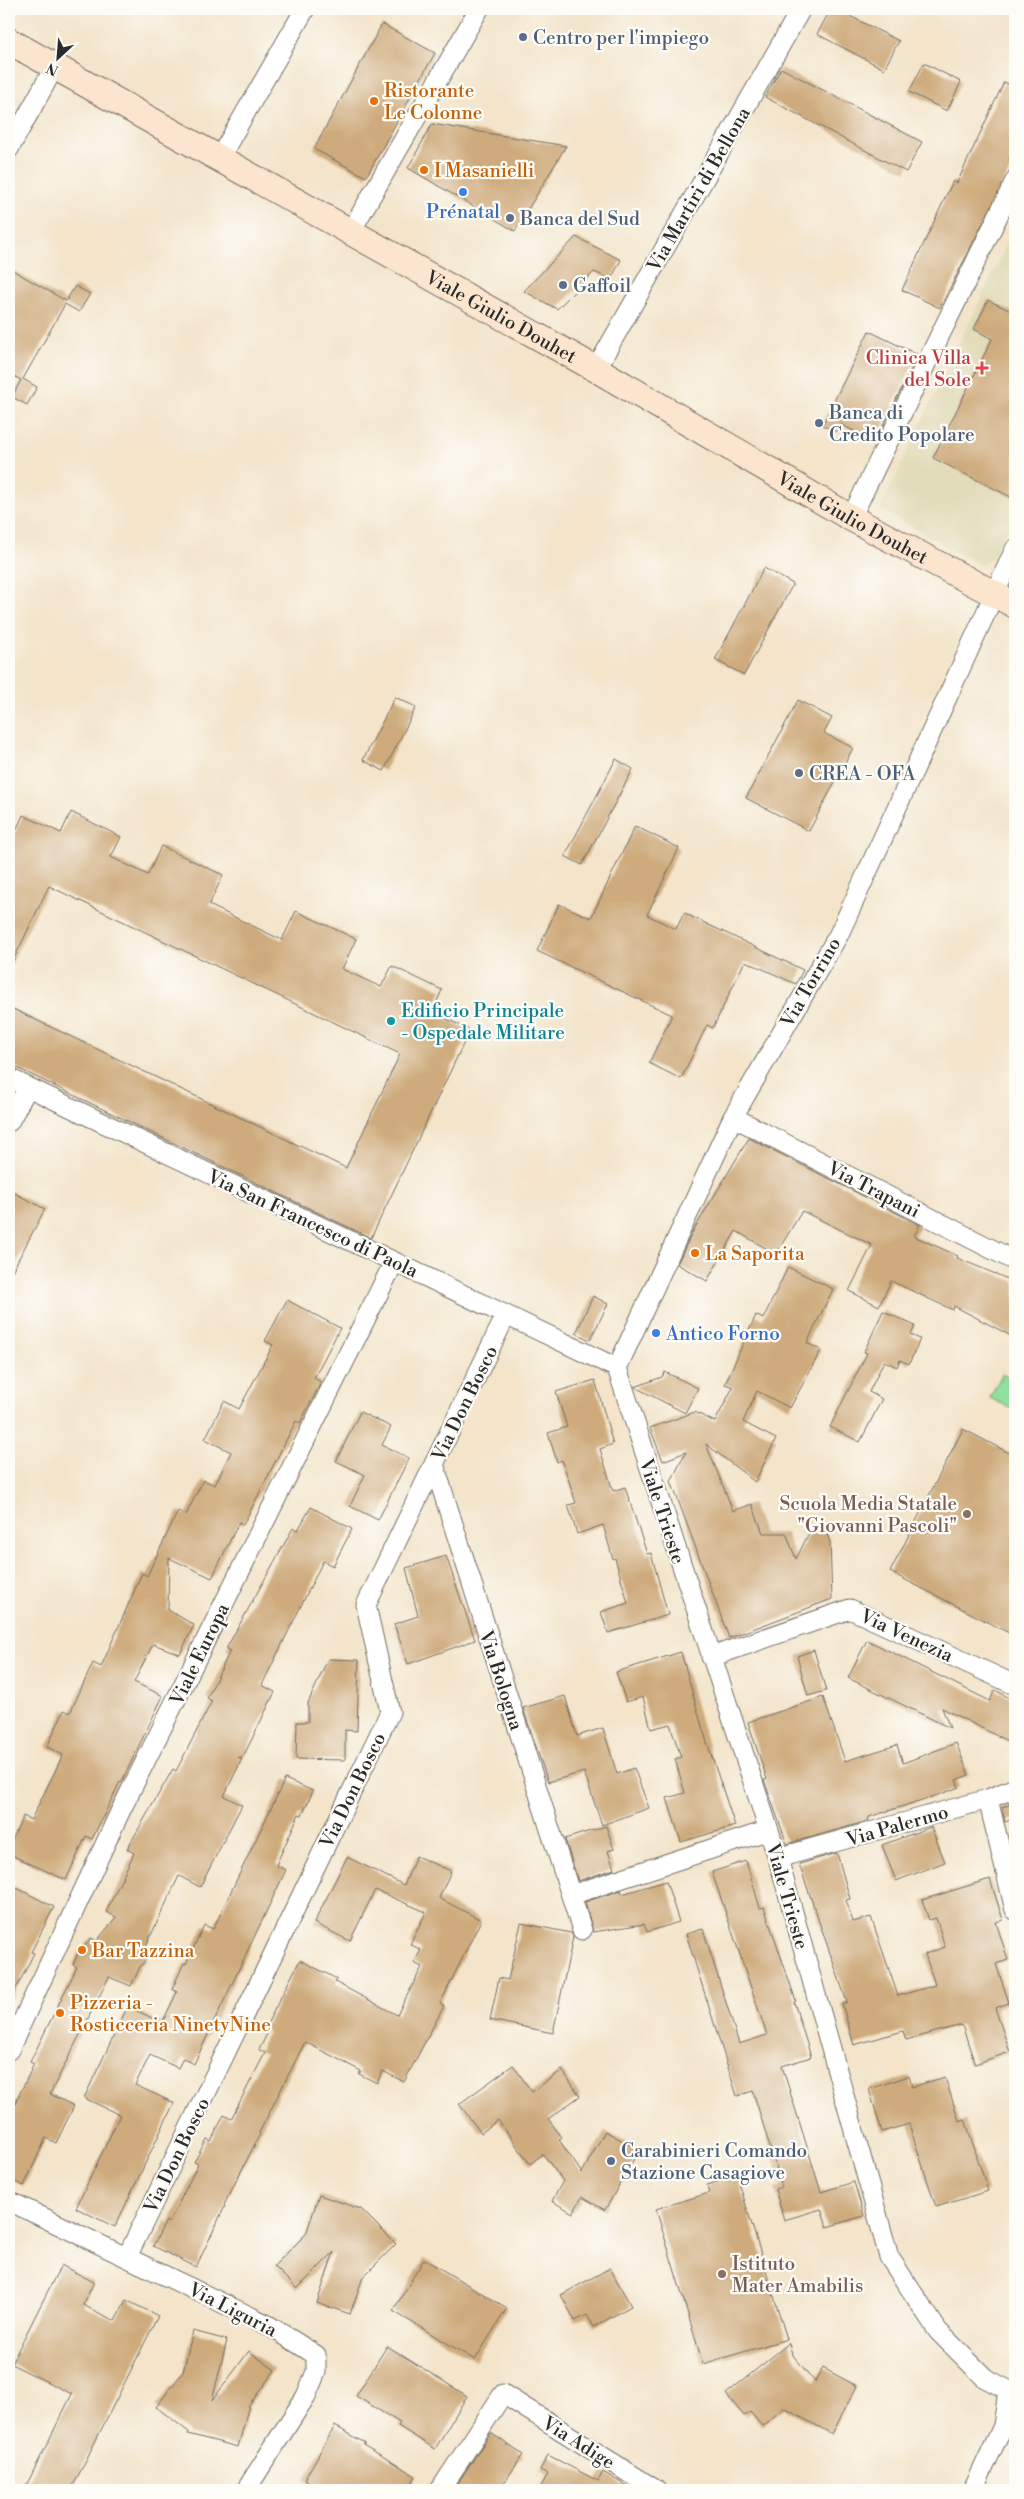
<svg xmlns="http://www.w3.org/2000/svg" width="1024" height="2499" font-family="'Libre Bodoni',serif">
  <rect width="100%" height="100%" fill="#fdfcf7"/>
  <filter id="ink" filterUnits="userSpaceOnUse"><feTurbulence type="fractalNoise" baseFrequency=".02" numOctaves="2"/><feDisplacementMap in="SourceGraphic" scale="10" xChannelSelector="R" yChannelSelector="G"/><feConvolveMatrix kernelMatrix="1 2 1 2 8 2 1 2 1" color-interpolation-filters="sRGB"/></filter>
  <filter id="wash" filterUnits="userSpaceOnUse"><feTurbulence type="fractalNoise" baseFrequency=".0096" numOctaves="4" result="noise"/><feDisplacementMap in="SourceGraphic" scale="20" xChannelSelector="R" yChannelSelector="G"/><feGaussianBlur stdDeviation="1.12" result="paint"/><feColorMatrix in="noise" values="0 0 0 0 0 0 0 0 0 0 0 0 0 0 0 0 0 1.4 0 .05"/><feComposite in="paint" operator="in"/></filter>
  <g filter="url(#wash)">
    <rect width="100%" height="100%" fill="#f3e4ca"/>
    <!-- built -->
    <path fill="#e2dcba" d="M1015,227V513L994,557L979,565L880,509Z"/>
    <!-- green -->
    <path fill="#90e09f" stroke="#5e8665" d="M1002,1374L1015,1381V1410L990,1398Z"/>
    <g id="blocks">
      <!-- building -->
      <path fill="#ceaa7b" d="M831,9H836L899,41L884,69L817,34Z
        M382,24L435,53L366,177L314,149Z
        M924,63L961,82L947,111L909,92Z
        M781,68L922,142L906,172L765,97Z
        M1004,82L1015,87V148L1009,160L1014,162L940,308L902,290L953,181L957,183Z
        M432,124L566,146L515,231L408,168Z
        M576,237L621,260L611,279L594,272L557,309L524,291Z
        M9,268L66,301L75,286L90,294L79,312L65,304L23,379L37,387L27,405L12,397L21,380L9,373Z
        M988,300L1015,313V499L933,458L992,339L974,329Z
        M869,331L918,355L875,442L840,424L836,432L822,425Z
        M764,568L793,584L744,675L715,660Z
        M395,697L416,707L384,771L363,760Z
        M798,700L832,718L824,733L853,748L809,831L746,798Z
        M616,759L633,769L582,865L565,856Z
        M71,812L121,837L111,857L148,875L161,846L223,875L209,905L282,940L296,911L356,939L342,969L381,987L392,966L442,990L432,1012L470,1030L371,1238L9,1064V1007L346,1168L400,1054L49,886L9,969V846L23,815L61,833Z
        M635,826L679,848L647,915L676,929L684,913L803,970L796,984L745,961L713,1028L707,1025L681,1079L649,1063L672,1015L537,951L559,904L591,918Z
        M749,1138L920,1225L914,1236L958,1256L957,1258L1015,1282V1338L954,1306L953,1310L891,1281L879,1306L849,1291L872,1245L802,1211L776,1254L736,1231L707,1281L677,1264L693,1231Z
        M9,1190L45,1209L9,1277Z
        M788,1267L833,1289L807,1343L821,1350L790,1408L757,1391L743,1422L776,1439L755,1482L706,1444L733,1511L752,1504L763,1533H786L796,1559L809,1533L826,1532L830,1542L832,1599L729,1638L671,1481L686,1452L663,1461L650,1428L695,1412L715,1422L733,1387L725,1384L756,1315L763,1319Z
        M593,1296L608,1304L590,1340L576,1333Z
        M287,1300L340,1328L314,1378L321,1382L300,1423L296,1421L243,1525L239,1522L212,1578L169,1558L168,1610L194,1625L180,1654L153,1644L134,1682L163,1696L121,1783L120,1782L92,1839L86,1836L66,1880L9,1854V1847L23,1816L31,1820L63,1755L47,1747L64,1710L70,1713L93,1663L101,1667L142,1573L147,1576L178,1511L186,1515L203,1480L215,1485L231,1452L205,1439L224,1401L239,1409L273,1345L265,1341Z
        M883,1311L915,1326L911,1335L920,1339L909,1364L900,1360L897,1367L884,1361L869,1392L882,1399L860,1442L830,1427L867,1353L864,1352Z
        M665,1372L698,1388L685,1413L635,1387L662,1377Z
        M595,1380L613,1444L600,1449L613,1491L625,1487L647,1554L651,1553L668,1615L608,1633L601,1612L628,1603L615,1558L613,1559L603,1525L577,1534L568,1505L576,1503L562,1460L557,1462L548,1433L567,1427L556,1392Z
        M360,1412L391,1427L382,1445L409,1458L378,1520L350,1506L365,1475L336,1461Z
        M963,1429L1015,1456V1636L890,1572Z
        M311,1507L352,1529L333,1566L323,1561L262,1685L275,1692L243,1757H238L242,1759L224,1796L242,1805L200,1887L179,1876L142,1954L147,1958L140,1967L131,1986L109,1977L50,2094L74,2106L56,2143L46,2138L24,2186L9,2179V2116L34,2064L30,2062L77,1967L73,1965L77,1955L91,1938L97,1941L116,1917L106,1912L134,1853L127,1849L173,1769L176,1771L212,1701L207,1698L230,1651L226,1649L293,1528L298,1530Z
        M446,1556L475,1640L408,1664L394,1624L418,1616L406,1568Z
        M867,1640L990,1701L995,1690L1015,1701V1745L942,1708L950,1728L848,1678Z
        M814,1650L826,1691L808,1696L797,1656Z
        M681,1652L703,1730L735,1826L681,1842L667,1798L685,1793L675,1759L681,1757L670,1724L651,1729L643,1697L626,1702L616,1672Z
        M328,1659L359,1660L357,1731L345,1730V1760L296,1759L297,1722H308V1703Z
        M565,1696L577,1736L603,1728L617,1774L634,1768L649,1808L602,1825L584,1772L548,1782L523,1708Z
        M823,1697L845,1761L897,1745L903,1763L956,1743L969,1775L956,1780L959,1787L941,1794L869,1817L868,1821L787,1844L764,1780L767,1779L748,1722Z
        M285,1779L313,1791L302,1815L299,1814L276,1865L286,1870L194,2064L183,2058L178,2068L150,2055L135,2085L174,2103L115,2227L76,2208L120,2115L84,2098L128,2006L162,2023L177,1992L172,1989L184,1963L186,1964L204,1925L213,1929Z
        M1015,1803V1818L1005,1822L1002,1807Z
        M606,1826L614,1849L608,1851L614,1869L578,1881L565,1839Z
        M931,1827L945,1862L896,1881L882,1845Z
        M837,1853L850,1899L846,1900L853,1922L871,1917L898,1996L935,1985L925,1954L945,1947L936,1918L929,1920L922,1900L990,1879L1003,1920L996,1922L1008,1960L996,1964L1009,2003L995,2008L1010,2052L975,2064L962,2025L906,2040L903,2031L854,2045L842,2004L847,2002L799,1864Z
        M416,1856L451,1871L439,1898L481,1920L440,2004L444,2006L404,2082L383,2071L377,2083L359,2074L361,2071L305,2042L259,2133L260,2134L224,2205L225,2206L196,2267L153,2246L166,2221L169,2223L198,2164L194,2162L207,2139L211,2141L224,2115L231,2119L265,2053L259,2050L268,2032L264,2030L300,1960L337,1979L335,1982L397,2015L422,1967L414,1963L421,1950L410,1944L426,1912L375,1890L350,1941L314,1923L347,1857L404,1885Z
        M746,1861L760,1908L764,1907L796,2001L794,2002L811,2057L782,2066L821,2192L854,2182L864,2216L827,2227L821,2209L784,2220L775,2189L782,2187L753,2091L737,2096L686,1934L703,1929L739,2044L767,2035L712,1872Z
        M666,1881L679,1922L647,1932L644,1924L593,1932L585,1902L621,1890L622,1894Z
        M9,1884L54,1907L31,1952L34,1953L9,2003Z
        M521,1923L571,1933L573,1937L553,2033L490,2020L499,1978L508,1980Z
        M513,2065L532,2092L562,2070L580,2096L548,2119L562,2137L559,2140L582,2173L605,2131L639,2150L605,2210L582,2197L573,2213L552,2201L563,2181L543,2154L530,2164L498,2120L481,2133L459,2104Z
        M909,2076L912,2087L945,2077L959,2121L965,2119L988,2191L936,2207L909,2124L882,2132L869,2089Z
        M737,2176L787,2339L703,2364L656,2209L709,2193L707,2185Z
        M319,2195L361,2209L396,2244L363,2277L350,2314L317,2303L334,2252L297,2289L274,2266L306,2234Z
        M424,2259L507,2308L475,2360L393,2311Z
        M61,2265L94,2282L83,2305L115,2321L126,2300L158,2316L71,2490H24L72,2394L11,2364Z
        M610,2268L631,2306L594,2327L587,2315L575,2321L561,2295Z
        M193,2331L227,2340L212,2401L249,2351L275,2370L249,2405L238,2447L188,2434L189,2432L156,2407L183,2372Z
        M789,2343L792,2354L815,2382L823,2368L857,2386L832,2434L784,2408L762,2426L750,2412L744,2416L726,2394Z
        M387,2346L467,2396L435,2449L398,2426L400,2423L356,2396Z
        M335,2426L365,2443L363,2445L416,2476L408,2490H322L304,2480Z
        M491,2433L523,2455L499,2490H453Z
        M548,2455L598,2481L603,2472L633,2490H539L548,2474L540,2470Z"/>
    </g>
  </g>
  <g filter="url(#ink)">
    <use href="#blocks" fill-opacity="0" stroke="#716c63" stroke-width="1"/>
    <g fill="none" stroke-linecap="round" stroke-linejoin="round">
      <!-- minor casing -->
      <g stroke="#716c63" stroke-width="21">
        <path id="minor" d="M9,149L55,66
          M220,157L305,9
          M351,231L479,9
          M596,369L801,9
          M851,518L1015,181
          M9,1078L617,1368
          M733,1117L1015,1261
          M9,1122L28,1087
          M617,1368L778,1858L889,2257L938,2331L985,2378L1008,2390
          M617,1368L733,1117L839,934L1015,549
          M434,1464L582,1930
          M711,1657L850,1609L1015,1685
          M988,1799L1015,1910
          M778,1858L988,1799L1015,1788
          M571,1895L769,1830
          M9,2050L120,1812L394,1262
          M9,2201L268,2325L316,2355V2372L306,2396L246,2490
          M127,2257L390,1712L366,1605L506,1315
          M440,2490L503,2394L656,2490
          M973,2490L1003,2426L1008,2390"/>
      </g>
      <!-- secondary casing -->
      <g stroke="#716c63" stroke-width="28">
        <g id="secondary">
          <path id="s1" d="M9,41L596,369L851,518L1015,605"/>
        </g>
      </g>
      <!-- minor -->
      <use href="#minor" stroke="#fff" stroke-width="19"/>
      <!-- secondary -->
      <use href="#secondary" stroke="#fbe5cf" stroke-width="26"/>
    </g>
  </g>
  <!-- markers -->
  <g fill="#5c6f8a" stroke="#fdfcf7" stroke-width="2">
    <circle cx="523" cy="37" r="5"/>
    <circle cx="510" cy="218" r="5"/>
    <circle cx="563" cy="285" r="5"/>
    <circle cx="819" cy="423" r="5"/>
    <circle cx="799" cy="773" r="5"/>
    <circle cx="611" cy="2161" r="5"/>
  </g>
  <g fill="#e8710a" stroke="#fdfcf7" stroke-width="2">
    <circle cx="374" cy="101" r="5"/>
    <circle cx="424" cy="170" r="5"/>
    <circle cx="695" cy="1253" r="5"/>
    <circle cx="82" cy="1950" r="5"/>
    <circle cx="60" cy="2013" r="5"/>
  </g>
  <g fill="#3f7fe0" stroke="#fdfcf7" stroke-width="2">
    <circle cx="463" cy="192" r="5"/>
    <circle cx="656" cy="1333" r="5"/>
  </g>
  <path fill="#e0444e" stroke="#fdfcf7" stroke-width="2" d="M979.5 360.5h5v5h5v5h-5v5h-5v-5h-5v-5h5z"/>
  <circle fill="#0f9aa8" stroke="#fdfcf7" stroke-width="2" cx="391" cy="1021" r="5"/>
  <g fill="#8d6e63" stroke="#fdfcf7" stroke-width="2">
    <circle cx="967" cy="1514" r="5"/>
    <circle cx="722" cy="2274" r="5"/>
  </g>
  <g text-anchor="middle" stroke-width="4.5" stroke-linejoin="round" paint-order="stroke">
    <!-- service labels -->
    <g font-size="19" fill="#4e5e75" stroke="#fdfcf7" text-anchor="start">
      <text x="533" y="44">Centro per l'impiego</text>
      <text x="520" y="225">Banca del Sud</text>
      <text x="573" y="292">Gaffoil</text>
      <text x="829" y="419">Banca di<tspan x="829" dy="22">Credito Popolare</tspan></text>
      <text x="809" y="780">CREA - OFA</text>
      <text x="621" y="2157">Carabinieri Comando<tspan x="621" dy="22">Stazione Casagiove</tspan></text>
    </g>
    <!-- food labels -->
    <g font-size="19" fill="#c56008" stroke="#fdfcf7" text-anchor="start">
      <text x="384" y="97">Ristorante<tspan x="384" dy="22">Le Colonne</tspan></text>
      <text x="434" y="177">I Masanielli</text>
      <text x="705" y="1260">La Saporita</text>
      <text x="92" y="1957">Bar Tazzina</text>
      <text x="70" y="2009">Pizzeria -<tspan x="70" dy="22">Rosticceria NinetyNine</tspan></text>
    </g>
    <!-- street labels -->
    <g font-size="19" fill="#2b2b2b" stroke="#fdfcf7">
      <text transform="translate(698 189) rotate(-60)" y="7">Via Martiri di Bellona</text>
      <text dy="7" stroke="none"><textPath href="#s1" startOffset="564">Viale Giulio Douhet</textPath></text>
      <text dy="7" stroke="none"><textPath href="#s1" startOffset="969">Viale Giulio Douhet</textPath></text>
      <text transform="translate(810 982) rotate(-60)" y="7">Via Torrino</text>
      <text transform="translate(874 1189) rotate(27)" y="7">Via Trapani</text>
      <text transform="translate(313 1223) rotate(25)" y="7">Via San Francesco di Paola</text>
      <text transform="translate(464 1403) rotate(-64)" y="7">Via Don Bosco</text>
      <text transform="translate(663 1511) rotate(72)" y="7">Viale Trieste</text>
      <text transform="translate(907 1635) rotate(25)" y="7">Via Venezia</text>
      <text transform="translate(199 1654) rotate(-64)" y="7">Viale Europa</text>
      <text transform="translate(502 1680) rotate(72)" y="7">Via Bologna</text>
      <text transform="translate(352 1790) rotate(-64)" y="7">Via Don Bosco</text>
      <text transform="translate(897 1825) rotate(-16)" y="7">Via Palermo</text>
      <text transform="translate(788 1896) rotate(74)" y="7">Viale Trieste</text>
      <text transform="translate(176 2155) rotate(-64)" y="7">Via Don Bosco</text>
      <text transform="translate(233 2309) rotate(27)" y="7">Via Liguria</text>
      <text transform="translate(579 2442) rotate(32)" y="7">Via Adige</text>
    </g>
    <!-- shop labels -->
    <g font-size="19" fill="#366cbe" stroke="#fdfcf7">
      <text x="463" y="218">Prénatal</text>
      <text x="666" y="1340" text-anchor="start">Antico Forno</text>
    </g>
    <!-- health labels -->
    <g font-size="19" fill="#be3a42" stroke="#fdfcf7" text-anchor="end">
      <text x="971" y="364">Clinica Villa<tspan x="971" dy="22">del Sole</tspan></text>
    </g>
    <!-- culture labels -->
    <g font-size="19" fill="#0d838f" stroke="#fdfcf7" text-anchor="start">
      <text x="401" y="1017">Edificio Principale<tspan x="401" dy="22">- Ospedale Militare</tspan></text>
    </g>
    <!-- education labels -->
    <g font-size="19" fill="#785e54" stroke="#fdfcf7" text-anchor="end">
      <text x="957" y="1510">Scuola Media Statale<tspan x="957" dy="22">"Giovanni Pascoli"</tspan></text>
      <text x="732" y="2270" text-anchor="start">Istituto<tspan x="732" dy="22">Mater Amabilis</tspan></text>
    </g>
  </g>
  <!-- margin -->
  <rect width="1024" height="2499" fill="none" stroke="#fdfcf7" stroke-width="30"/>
  <!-- north arrow -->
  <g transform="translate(58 58) rotate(206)" stroke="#fdfcf7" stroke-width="4" paint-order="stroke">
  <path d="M0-4L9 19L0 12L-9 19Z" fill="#2b2b2b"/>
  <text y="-8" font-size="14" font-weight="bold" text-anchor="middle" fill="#2b2b2b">N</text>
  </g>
</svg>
